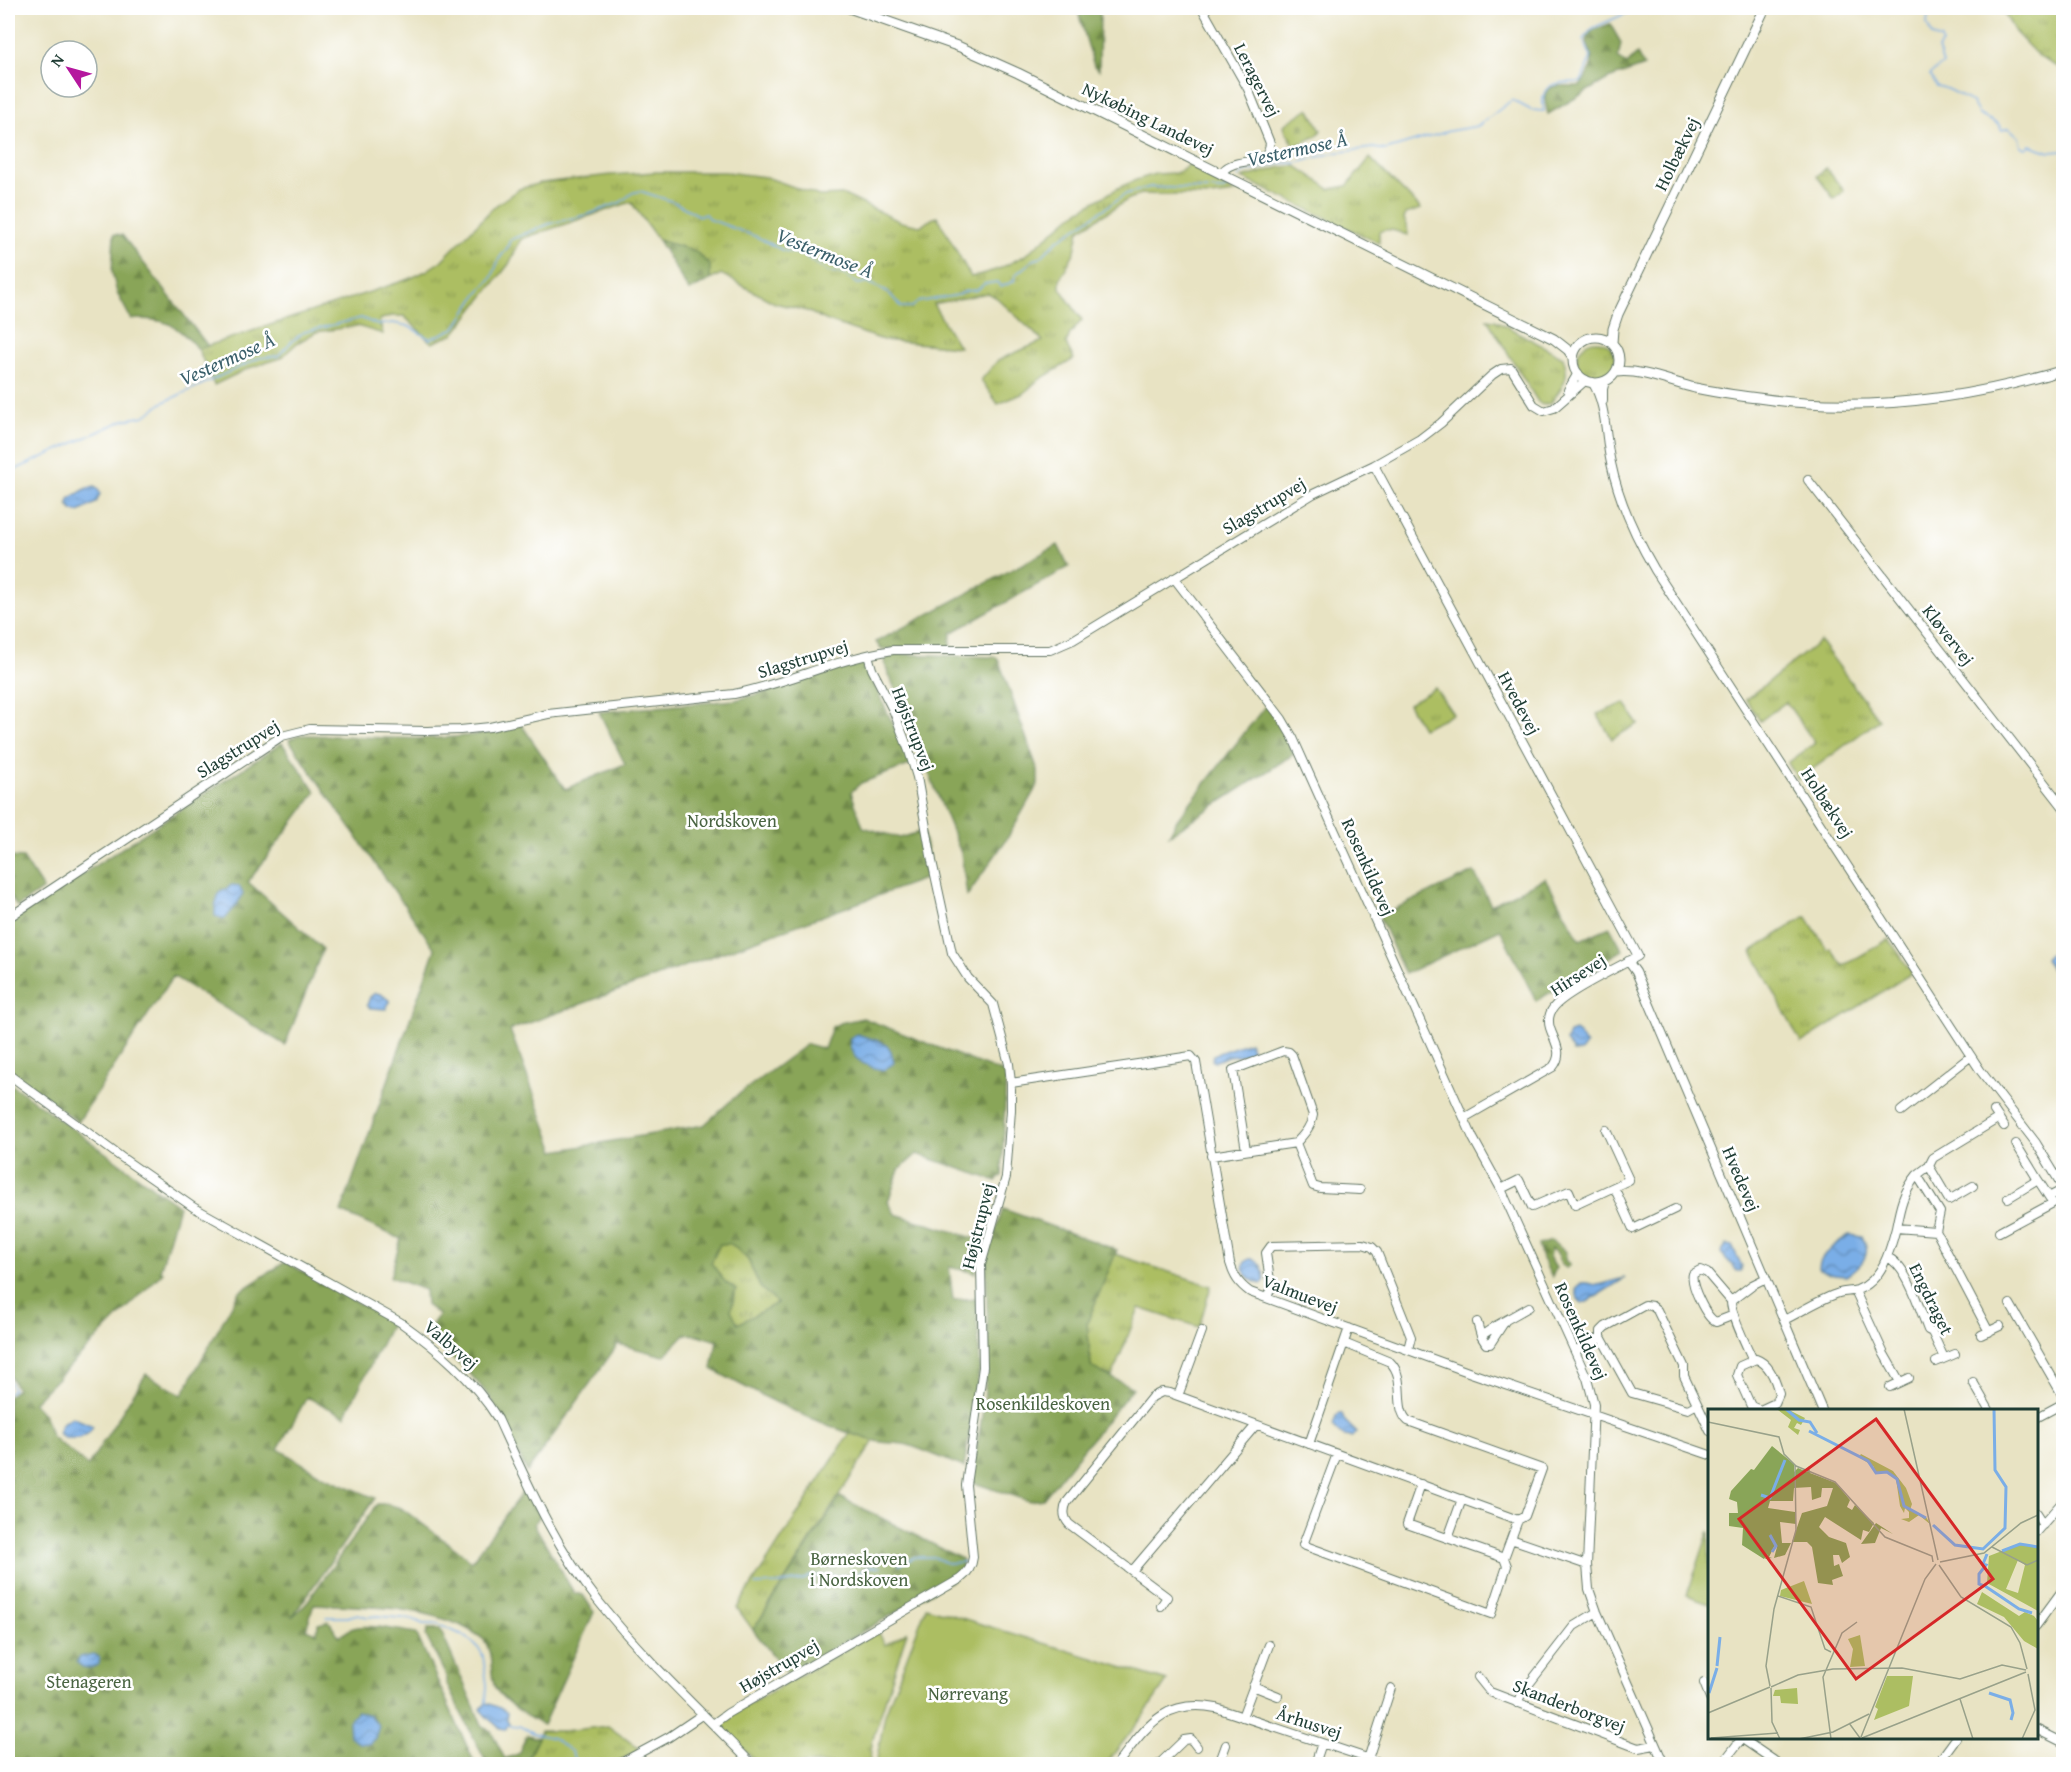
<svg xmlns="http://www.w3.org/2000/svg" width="2071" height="1772" font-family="'Gentium Book Plus',serif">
  <defs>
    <pattern id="grass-tufts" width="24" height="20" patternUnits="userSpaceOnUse" patternTransform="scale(1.5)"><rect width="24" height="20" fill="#acbe62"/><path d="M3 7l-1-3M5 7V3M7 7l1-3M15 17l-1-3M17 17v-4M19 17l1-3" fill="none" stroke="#8b9c52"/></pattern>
    <pattern id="forest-firs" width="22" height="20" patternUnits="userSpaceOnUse" patternTransform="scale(1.5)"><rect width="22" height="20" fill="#89a558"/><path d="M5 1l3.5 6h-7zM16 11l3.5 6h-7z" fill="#6f884a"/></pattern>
    <pattern id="cemetery-stones" width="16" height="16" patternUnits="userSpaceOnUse" patternTransform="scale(1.5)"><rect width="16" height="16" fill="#acbe62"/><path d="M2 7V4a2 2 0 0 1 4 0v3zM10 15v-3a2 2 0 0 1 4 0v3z" fill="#8b9c52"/></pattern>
    <pattern id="water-waves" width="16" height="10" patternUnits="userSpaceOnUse" patternTransform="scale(1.5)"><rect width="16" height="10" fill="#7aaee7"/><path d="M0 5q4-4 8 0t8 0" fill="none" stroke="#638fbc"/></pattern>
  </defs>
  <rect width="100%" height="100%" fill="#fff"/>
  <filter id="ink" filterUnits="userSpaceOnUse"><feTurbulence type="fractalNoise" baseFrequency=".0167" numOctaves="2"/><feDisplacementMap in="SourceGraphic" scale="12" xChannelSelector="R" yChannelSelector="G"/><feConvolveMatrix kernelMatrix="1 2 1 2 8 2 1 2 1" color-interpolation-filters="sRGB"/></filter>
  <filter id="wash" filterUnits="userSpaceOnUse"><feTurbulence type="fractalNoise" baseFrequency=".008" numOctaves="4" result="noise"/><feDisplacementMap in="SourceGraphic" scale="24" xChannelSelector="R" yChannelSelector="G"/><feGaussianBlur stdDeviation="1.35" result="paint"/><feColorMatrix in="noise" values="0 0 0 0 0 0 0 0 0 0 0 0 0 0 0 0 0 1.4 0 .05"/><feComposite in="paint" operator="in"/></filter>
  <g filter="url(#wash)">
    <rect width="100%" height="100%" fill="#e8e3c3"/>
    <!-- grass -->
    <path fill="url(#grass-tufts)" stroke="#667e4b" stroke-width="1.5" d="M2001,8H2063V70L2039,57L2015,32Z
      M1370,158L1421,209L1406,214L1404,219L1407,225L1408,235C1399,233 1388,226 1379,232V243L1242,178L1282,167L1296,166L1330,189L1347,186Z
      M1188,164L1235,193L1211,196L1141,194L1127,200L1079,230L1075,251L1060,279V288L1082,320L1070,334L1066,344L1074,359L1037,381L1024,393L998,404L981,380L998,360L1043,341L997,298L988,293L933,304L959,347L883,340L828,321L807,311L775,303L721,274L710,280L709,265L695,251L658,240L631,202L521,239L509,264L454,334L432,343L404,316H391L379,320L383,334L357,326L316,332L297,343L281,358L249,368L214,385L198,349L409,279L426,271L441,261L495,206L519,189L541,183L611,175L656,172H725L766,177L819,196L844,195L901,222L920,226L937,216L971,277L999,269L1024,256L1075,213L1120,187L1136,180L1155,174L1176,173L1184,169Z
      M1826,168L1844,191L1834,199L1817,176Z
      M1487,319L1495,320L1563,357C1571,380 1563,384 1551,403L1542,405L1538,402Z
      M1577 360a19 19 0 1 1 38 0a19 19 0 1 1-38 0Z
      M1820,641L1879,720L1798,780L1788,763L1815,743L1786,702L1760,721L1746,700Z
      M1435,688L1453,714L1422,728L1408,704Z
      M1625,703L1638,724L1612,739L1597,714Z
      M1806,916L1827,949L1831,948L1843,966L1889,939L1912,973L1801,1043L1752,951Z
      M731,1243L748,1260L760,1287L778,1303L738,1324L731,1310L725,1282L711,1263L720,1244Z
      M1115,1254L1211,1286L1199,1327L1139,1308L1112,1376L1093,1370L1091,1366L1087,1323Z
      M850,1433L874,1441L753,1630L737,1608Z
      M878,1631L885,1645L907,1632L873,1738L869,1764H758L724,1729L723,1723L725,1718Z
      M608,1726L641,1750L613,1764H488L532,1750L541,1731H564Z"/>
    <!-- forest -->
    <path fill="url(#forest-firs)" stroke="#547146" stroke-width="1.5" fill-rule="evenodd" d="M1077,8H1100L1099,70L1094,66Z
      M1610,24L1621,43L1618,58L1627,64L1637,54L1644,66L1608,79L1548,114C1547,109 1545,105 1545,100C1542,80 1570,87 1580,86C1585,78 1592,69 1592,59C1592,50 1585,45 1587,35L1591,31Z
      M114,234L122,235L208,346L198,349C173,322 168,319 131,319L117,293L112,272Z
      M658,240L695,251L710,265V280L689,291Z
      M1058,545L1069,567L951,633L950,648L881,649L876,642Z
      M894,654L996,657L999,661L1038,771V784L1008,837L967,896L961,853L884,662L887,657Z
      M863,661L912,764L861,783L851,792L863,827L900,838L923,831L932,876L510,1030L555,1151L704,1125L735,1097L807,1044L824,1049L832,1027L840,1023L863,1018L1006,1074L1002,1176L996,1181L917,1154L899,1170L888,1202L895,1214L980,1240L982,1238L978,1252L976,1273L949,1267L953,1300L976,1298L980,1366L964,1467C945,1460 927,1451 908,1445C896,1442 883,1444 871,1440C816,1424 762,1397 712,1369L717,1341L699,1335L685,1334L664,1356L618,1344L527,1472L490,1397L466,1369L424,1335L439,1315L426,1305L425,1290L390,1277L401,1239L341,1212L435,949L289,740L298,735C372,735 450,748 521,724L565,789L625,764L599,712L735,700L767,692ZM720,1244H731L748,1259L760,1287L777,1303L738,1324L731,1310L736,1289L725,1282L711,1263Z
      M1266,705L1283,729L1294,754L1169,835L1177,820Z
      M282,743L316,792L248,882L323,949L285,1045L173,976L78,1122L8,1070V923Z
      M8,857L23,858L43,889L17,907L8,892Z
      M1474,872L1491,905L1545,878L1580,940L1610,927L1623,950L1536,1001L1500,929L1405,974L1379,916Z
      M8,1082L179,1206L160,1271L163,1272L33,1403L45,1416L51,1436L88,1466L146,1374L182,1395L239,1292L285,1262L392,1322L345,1416L307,1397L278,1449L323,1476L375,1498L292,1617L305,1605L377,1504H386L401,1508L472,1561L526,1487L540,1516L534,1524L574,1593L583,1595L594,1612L543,1725C531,1720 498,1698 494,1685C490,1671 493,1652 484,1640C478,1634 467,1629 460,1625C414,1605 363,1607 314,1604L306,1629L317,1633L318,1624L329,1621L339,1636C345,1634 346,1631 351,1629C363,1622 401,1631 416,1633L475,1764H8V1396L17,1389L8,1372Z
      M1003,1209L1117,1250L1087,1323L1091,1366C1095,1371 1125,1383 1133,1388L1043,1499L1029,1501L974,1483L972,1475L984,1404L988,1345L986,1259Z
      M1551,1241L1566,1252L1565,1260L1570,1265L1566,1268L1561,1265L1558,1254L1551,1249L1549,1257L1556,1268L1552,1277L1542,1259L1538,1245Z
      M840,1497L962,1559L963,1562L961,1573L951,1581L788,1674L753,1630Z
      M428,1629H440L483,1727L491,1731L505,1759L518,1754L527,1735L538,1738L525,1764H487L446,1683V1676L426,1636Z"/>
    <!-- cemetery -->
    <path fill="url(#cemetery-stones)" stroke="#667e4b" stroke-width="1.5" d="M1309,108L1321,130L1317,136L1295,146L1285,130L1284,125Z"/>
    <!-- garden -->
    <path fill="#acbe62" stroke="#667e4b" stroke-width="1.5" d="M1709,1531L1710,1603H1709L1687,1595Z
      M926,1607L1167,1681L1141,1719L1106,1764H876L885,1714Z"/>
    <!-- water -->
    <path fill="url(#water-waves)" stroke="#4c768e" stroke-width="1.5" d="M94,487L98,489L100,494L96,503L79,512L73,511L68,505L69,499L87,488Z
      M232,885L239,886L243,894L237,904L225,919L215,916V906L219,893Z
      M2050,953L2055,954L2063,966L2062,969L2056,973L2053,972L2045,959Z
      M375,993L381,994L390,1001L386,1009L370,1008L367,1005L370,997Z
      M1575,1031L1580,1035L1586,1045L1581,1052H1573L1566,1041L1569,1033Z
      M857,1034C878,1042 890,1038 894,1063L884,1070C866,1067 848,1059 850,1038Z
      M1249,1042L1253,1051L1251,1054L1228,1056L1214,1062L1212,1060L1213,1055Z
      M1849,1235L1862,1237C1874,1254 1860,1267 1846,1276L1834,1275L1819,1270C1818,1255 1838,1242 1849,1235Z
      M1726,1245L1732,1246L1742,1266L1741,1271H1737L1721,1253Z
      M1249,1259C1261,1258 1264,1271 1264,1281L1262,1284C1252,1282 1247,1278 1243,1269L1245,1262Z
      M1625,1278L1587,1302L1582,1303L1578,1299L1576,1290L1581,1283C1587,1282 1590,1284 1596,1285C1603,1285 1616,1279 1625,1278Z
      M1340,1413L1342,1414L1345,1421L1357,1433L1351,1437C1343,1437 1338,1434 1333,1426L1336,1417Z
      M72,1417L93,1426C87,1439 77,1439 64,1438L58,1433L62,1423Z
      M94,1654L99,1657V1664C91,1669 83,1670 77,1662L80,1657Z
      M486,1703C491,1704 504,1709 507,1713L506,1718L509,1723L505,1730L500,1729C494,1721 485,1719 481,1709Z
      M357,1711L369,1715L379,1726L375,1738L369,1744L359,1743L350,1736L349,1721Z"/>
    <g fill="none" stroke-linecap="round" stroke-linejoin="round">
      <!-- stream -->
      <path stroke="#7aaee7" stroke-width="1.5" d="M1921,8L1928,16L1927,24L1932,36L1941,39L1942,43L1938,49L1943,64L1930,75L1937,86C1950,88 1960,97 1972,102L1979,115L1998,124L2002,130L2009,128L2019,137L2021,146L2026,148L2030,145L2050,152L2064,151
        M1238,177L1242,173L1282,163H1296L1333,153L1373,148L1386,150L1449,131L1478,126L1512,100L1531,110L1544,111C1537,82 1558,82 1581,82L1591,57L1583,39L1593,28L1638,8
        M8,477L17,469L124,420L145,416L162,403L259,358L278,356L291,342L304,332L361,318L378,325L393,323L408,326L430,339L455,328L477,295L492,277L499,259L507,248L510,240L549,224L589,214L621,202L632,193L640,191L674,202L700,216L705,214L709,219L757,237L782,250L803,255L828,272L843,274L858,284L868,282L890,294L901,307H912L918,302L958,295L966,291L977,290L984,284L997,282L1001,287L1014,281L1015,275L1033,260L1040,258L1058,240L1126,194L1150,187L1224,190L1232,182
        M8,1379L13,1389L8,1393
        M899,1565L915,1557H934L947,1563L966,1562
        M755,1585L778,1584L802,1580L811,1576H848L857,1574L870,1567H880
        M327,1617H347L358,1614L367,1617L377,1616L412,1619L423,1624H437L460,1634L471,1641L480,1650L483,1656L487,1685L486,1703
        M508,1725L519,1726L535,1734L553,1738L572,1752L576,1764"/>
    </g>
  </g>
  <g filter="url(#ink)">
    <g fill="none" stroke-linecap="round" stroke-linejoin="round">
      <!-- minor casing -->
      <g stroke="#657766" stroke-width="10">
        <path id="minor" d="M1202,8L1248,89L1270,143C1268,170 1232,154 1221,174
          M1592,382C1607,404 1605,438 1611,463C1619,502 1635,536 1655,570L1980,1070L2036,1143L2064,1189
          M1568,390L1578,373
          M1603,401V389L1605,381
          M1374,465L1638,956C1619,967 1566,992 1554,1007C1549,1013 1548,1021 1550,1028C1555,1043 1564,1053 1553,1067L1464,1118
          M1808,480L2064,808
          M1174,578L1282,719L1293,738L1473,1138L1501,1189L1587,1378L1594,1404L1587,1565L1589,1589L1597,1612L1664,1764
          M8,918L282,736L310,729L427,731L460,730L490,727L548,714L734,694C788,683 839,658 893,650H1050L1073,640L1313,494L1374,465L1420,439L1441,423L1492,375L1501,369L1511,368L1534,405L1544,411L1554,408L1586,380
          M1628,961L1636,972L1822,1410
          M8,1074L121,1157L193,1207L400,1322C438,1349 473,1379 498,1419C527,1482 555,1547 599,1602C645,1660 701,1711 752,1764
          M1011,1083L1191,1056L1196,1062L1230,1263C1234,1277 1239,1284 1250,1292L1471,1373L1710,1455
          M1901,1111L1971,1056
          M1994,1111L2004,1126
          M2016,1144L2038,1180
          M1246,1150L1233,1070L1283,1051L1289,1052L1292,1055L1313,1115C1311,1127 1304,1134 1296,1143
          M1211,1156L1296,1143L1313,1186L1320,1188L1360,1190
          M1929,1166L1949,1200L1973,1186
          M1917,1175L1929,1166L1933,1158L1999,1118
          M1614,1187L1633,1229L1675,1209
          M1501,1189L1519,1180L1532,1207L1569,1191L1575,1205L1629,1180L1606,1130
          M2008,1198L2038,1180L2049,1197L2064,1189
          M1936,1231L1989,1332
          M1999,1232L2053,1203L2049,1197
          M1887,1257C1907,1265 1920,1310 1928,1330L1932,1332L1944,1358
          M1855,1291L1884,1354L1900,1382
          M1267,1298L1271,1287L1266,1253L1271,1246L1363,1244L1372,1247L1377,1252L1411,1337L1408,1349
          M1731,1301L1752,1285L1766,1278
          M2010,1304L2064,1398
          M1734,1315L1716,1322C1706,1318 1690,1284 1693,1274L1700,1270L1707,1273L1731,1301C1730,1313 1747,1347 1753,1360
          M1784,1320C1801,1312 1820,1299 1839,1293C1845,1291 1851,1292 1857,1290C1882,1281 1890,1251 1896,1228L1936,1231L1940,1212L1917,1175C1903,1192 1900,1207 1896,1228
          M1477,1322L1481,1336L1497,1325L1529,1307
          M1981,1335L2000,1326
          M1481,1336L1486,1344H1490L1505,1321
          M1601,1337L1632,1393L1688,1409L1697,1404
          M1344,1343L1390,1362C1407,1378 1393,1408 1408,1421L1542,1469L1525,1516L1518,1520
          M1575,1351L1601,1337V1331L1605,1327L1645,1305L1652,1306L1657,1310L1684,1366V1376L1710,1431
          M1756,1359C1770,1364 1776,1381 1779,1394L1775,1403L1760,1410L1751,1406L1737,1375L1740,1366Z
          M1936,1362L1955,1354
          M1973,1382L1989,1410
          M1890,1387L1909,1378
          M1178,1396L1202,1331
          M2036,1418L2064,1403
          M1309,1444L1349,1328
          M1337,1454L1303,1545L1491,1614L1507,1566L1504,1558
          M2036,1514L2043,1525
          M2036,1532L2064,1500
          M1448,1538L1462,1499
          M1511,1539L1587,1565
          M1132,1571L1256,1425
          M1161,1606L1167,1597L1069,1524C1063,1517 1063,1510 1067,1502L1152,1397L1162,1392L1170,1393L1518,1520L1504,1558L1407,1524L1421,1484
          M2036,1626L2064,1588
          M1478,1677L1490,1692L1638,1748L1655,1745
          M1704,1683L1710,1698
          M1253,1686L1278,1696
          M1517,1703L1522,1693L1574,1626L1597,1612
          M1242,1717L1269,1645
          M713,1724L728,1713L960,1579C968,1573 972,1567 973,1557L966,1485L983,1367L981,1265L1006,1177L1011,1110V1083L1009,1064L993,1004L968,978L952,953L932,861L917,777L909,751L894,712L872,669L868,655
          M2036,1729L2064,1743
          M1741,1738L1779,1764
          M1368,1759L1391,1688
          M619,1764L669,1737L703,1714
          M1117,1764C1147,1727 1163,1698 1216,1708L1385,1764
          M1159,1764L1184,1740L1191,1739L1197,1747
          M1219,1764L1226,1745
          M1315,1764L1322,1743
          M1722,1764L1742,1738
          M1937,1764L1956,1738"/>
      </g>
      <!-- major casing -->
      <g stroke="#657766" stroke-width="11">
        <path id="major" d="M849,8L960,47L1018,73L1554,339L1568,350L1573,357
          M1573 360a23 23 0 1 1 46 0a23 23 0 1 1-46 0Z
          M1612,343L1613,329L1618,314L1765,8
          M1616,372C1642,369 1670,382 1695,388C1716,392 1737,396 1758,398C1861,413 1964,400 2064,370"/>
      </g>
      <!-- minor -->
      <use href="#minor" stroke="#fff" stroke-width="8"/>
      <!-- major -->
      <use href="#major" stroke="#fff" stroke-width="9"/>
    </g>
  </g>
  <g text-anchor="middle" stroke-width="5" stroke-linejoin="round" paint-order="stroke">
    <!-- street labels -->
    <g font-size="18" fill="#1f3d34" stroke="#fff">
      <text transform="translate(1257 80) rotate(63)" y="6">Leragervej</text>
      <text transform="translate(1148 119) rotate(26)" y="6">Nykøbing Landevej</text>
      <text transform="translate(1677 154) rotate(-64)" y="6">Holbækvej</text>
      <text transform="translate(1264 506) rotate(-31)" y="6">Slagstrupvej</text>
      <text transform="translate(1948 635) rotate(52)" y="6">Kløvervej</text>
      <text transform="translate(803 659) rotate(-17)" y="6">Slagstrupvej</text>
      <text transform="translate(1519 703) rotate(62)" y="6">Hvedevej</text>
      <text transform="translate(913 729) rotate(69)" y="6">Højstrupvej</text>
      <text transform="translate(238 749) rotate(-32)" y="6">Slagstrupvej</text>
      <text transform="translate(1827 803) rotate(57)" y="6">Holbækvej</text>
      <text transform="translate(1368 867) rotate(66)" y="6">Rosenkildevej</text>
      <text transform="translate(1578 975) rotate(-33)" y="6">Hirsevej</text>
      <text transform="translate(1741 1179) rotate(67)" y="6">Hvedevej</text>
      <text transform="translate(978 1226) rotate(-76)" y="6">Højstrupvej</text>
      <text transform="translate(1300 1294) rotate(21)" y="6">Valmuevej</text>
      <text transform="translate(1931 1299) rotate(64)" y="6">Engdraget</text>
      <text transform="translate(1581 1331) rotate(66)" y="6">Rosenkildevej</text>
      <text transform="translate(451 1345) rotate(41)" y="6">Valbyvej</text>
      <text transform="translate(779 1666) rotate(-30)" y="6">Højstrupvej</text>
      <text transform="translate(1569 1706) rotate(21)" y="6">Skanderborgvej</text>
      <text transform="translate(1309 1723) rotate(18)" y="6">Århusvej</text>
    </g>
    <!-- park labels -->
    <g font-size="18" fill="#496442" stroke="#fff">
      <text x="732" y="827">Nordskoven</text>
      <text x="1043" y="1410">Rosenkildeskoven</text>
      <text x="859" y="1565">Børneskoven<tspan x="859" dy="21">i Nordskoven</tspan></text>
      <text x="89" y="1688">Stenageren</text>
      <text x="968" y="1700">Nørrevang</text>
    </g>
    <!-- water labels -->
    <g font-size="20" font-style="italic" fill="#3a5f6a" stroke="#fff">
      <text transform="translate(1297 149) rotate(-12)" y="7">Vestermose Å</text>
      <text transform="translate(825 253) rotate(22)" y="7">Vestermose Å</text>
      <text transform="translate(227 359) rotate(-24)" y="7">Vestermose Å</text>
    </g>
  </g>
  <!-- overview -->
  <g transform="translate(1708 1409)">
    <rect width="330" height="330" fill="#e8e3c3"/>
    <path d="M79,0L97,9L93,16L89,14L86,19L92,21L90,26L80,18L83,11L70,1ZM153,45L185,62L198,79L204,95L202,101L218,108L223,116L211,106L201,113L193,110L201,109V103L197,99L196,104L192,97L188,70L179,64L166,63V58L151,48ZM312,135L330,139V202L279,174L281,147ZM310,151L317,156L310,184L298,180ZM274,183L311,207L317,203L326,207L330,212V240L316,232L296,208L269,195Z" fill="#acbe62" fill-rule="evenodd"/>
    <path d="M64,37L86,55V63L90,59L99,63L101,57L102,64L128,74L142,91L139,98L144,101L147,96L166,114L161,123L155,121L153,131L117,108L111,118L121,128L138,134L142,148L134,154L131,146H125L126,157L131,155L135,167L124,171L125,176L110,174L104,138L99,133H84L94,104L119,97L125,79H114L113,88L104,91L103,78L86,79L85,92H62L60,99L87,103L88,115L72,113L74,134H83L77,146L66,149L69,138L62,124L67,136L61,148L64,149L57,150L60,145L56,150L34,136L35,119L21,117V104H30L29,93L21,90L23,82L43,60L46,61ZM168,114L185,125L173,119L167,134L153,135Z" fill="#89a558"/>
    <path d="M96,172L104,195L72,187L73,181ZM152,226L157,257L142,258L145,240L140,230ZM179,267H205L201,297L166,311L170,300L167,298ZM89,279L90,295L73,294L72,287H65L67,281Z" fill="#acbe62"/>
    <path fill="none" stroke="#7aaee7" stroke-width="3" d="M78,0L91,11L102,13L109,24M101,22L160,52L168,64L179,63L189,70L196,97L218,109M53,86L62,89L77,51M225,116L247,136L275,140L297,119L298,78L287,61L286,0M62,126L68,137L64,143M294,142L312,135L330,138M276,177L271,175V165L278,156L275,155L279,145M277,177L311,200L324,204M9,257L12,228M1,284L9,259M281,284L302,291L305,304L303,311"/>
    <path fill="none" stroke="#98a18a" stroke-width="1.5" d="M196,0L230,151M0,13L71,28L76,45L88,57L127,73L177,128L224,147L225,153M284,138L319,156L330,151M232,153L276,144L313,114L330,106M231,156L253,188L303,218L312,234L319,260M70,187L103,198L117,240L123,243M62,277L58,257L66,200L88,121L87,56M63,278L90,266L125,260L194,259L252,270L294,256L318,261M63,279L64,313L72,330M252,290L265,330M0,304L62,278M141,314L152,329M153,328L217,170L228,155M3,329L70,324M154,329L318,263M91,330L125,323L161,305M123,330L115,268L134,224L149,213M314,330L327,301L320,265"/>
    <path fill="#d62828" fill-opacity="0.15" stroke="#d62828" stroke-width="3" d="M168,10L285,170L148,270L31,110Z"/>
    <rect width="330" height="330" fill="none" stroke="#1f3d34" stroke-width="3"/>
  </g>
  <!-- margin -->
  <rect width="2071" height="1772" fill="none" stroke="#fff" stroke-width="30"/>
  <!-- north arrow -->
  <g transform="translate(69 69) rotate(306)"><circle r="28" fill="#ffffff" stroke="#a5b1ae" stroke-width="1.5"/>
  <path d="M0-4.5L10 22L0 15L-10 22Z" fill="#b5179e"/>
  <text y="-9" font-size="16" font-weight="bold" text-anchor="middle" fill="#1f3d34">N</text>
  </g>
</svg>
